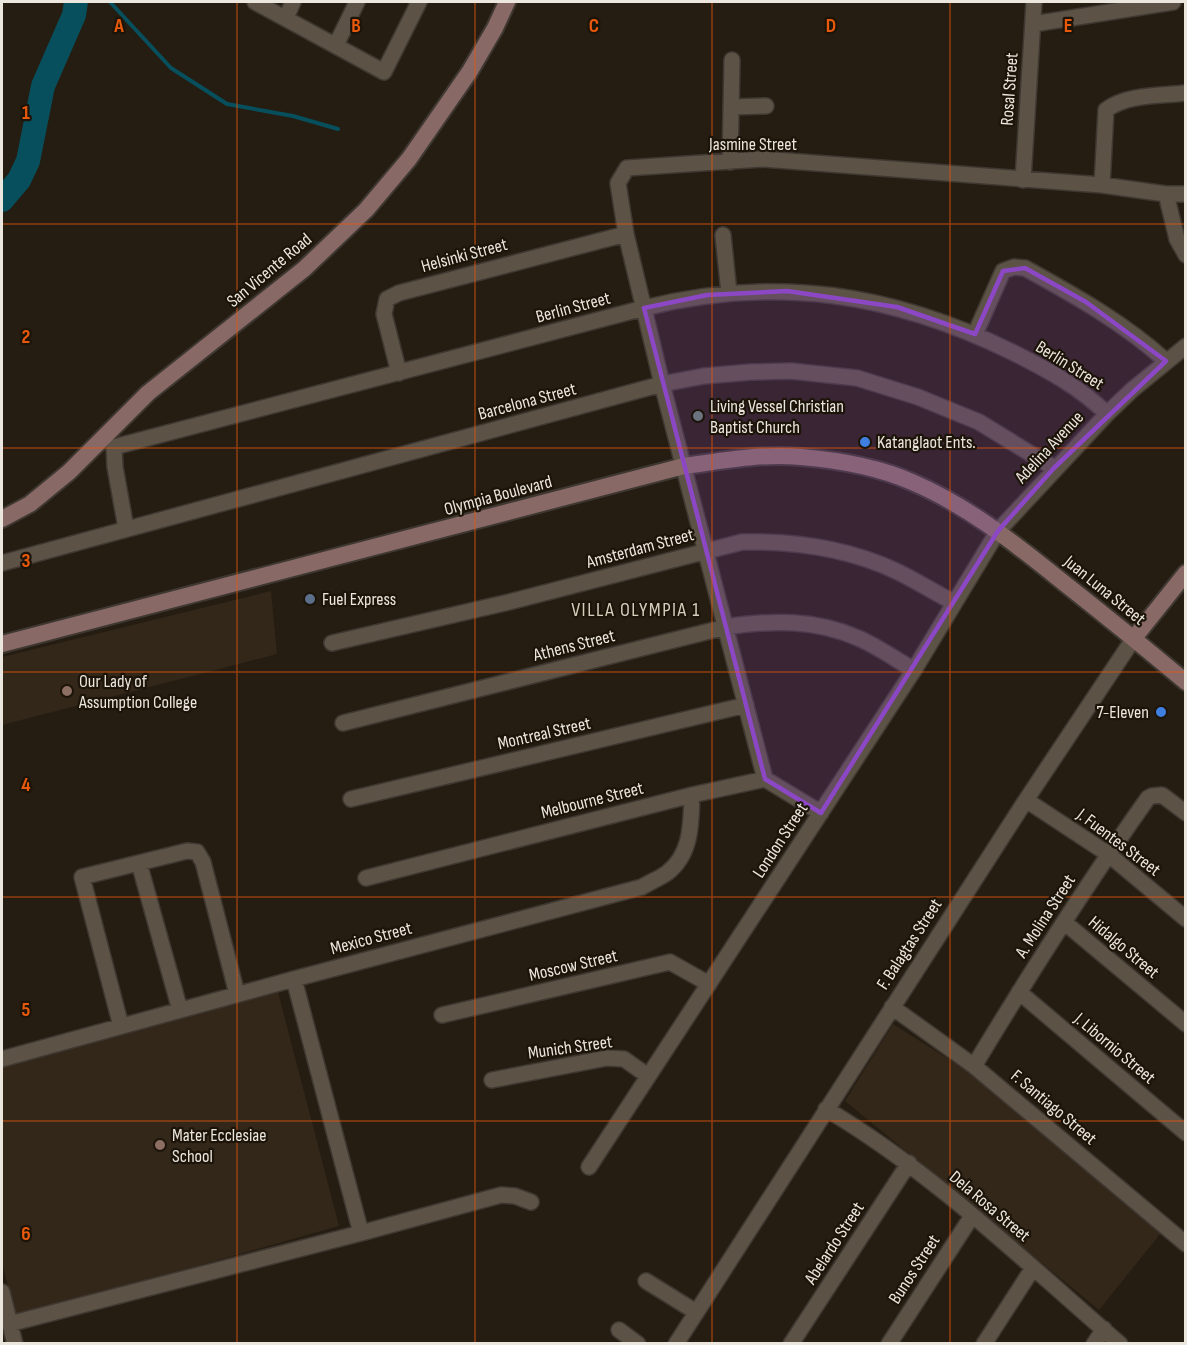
<svg xmlns="http://www.w3.org/2000/svg" width="1187" height="1345" font-family="'Sofia Sans Condensed',sans-serif">
  <rect width="100%" height="100%" fill="#251d11"/>
  <!-- education -->
  <path fill="#332719" d="M271,591L277,654L2,725V657Z
    M278,992L339,1226L16,1317L2,1263V1063Z
    M893,1024L994,1088L1161,1233L1099,1310L845,1101Z"/>
  <g fill="none" stroke-linecap="round" stroke-linejoin="round">
    <!-- stream -->
    <path stroke="#074f5c" stroke-width="4" d="M110,2L171,68L227,104L293,116L338,129"/>
    <!-- river -->
    <path stroke="#074f5c" stroke-width="24" d="M2,200L19,180L28,161L43,86L74,15L76,2"/>
    <!-- minor casing -->
    <g stroke="#3f3832" stroke-width="18">
      <path id="minor" d="M255,2L384,72L419,2
        M286,18L293,2
        M1033,24L1173,2
        M336,45L357,2
        M731,107L766,106
        M730,162L732,60
        M1023,180L1034,2
        M1102,185L1106,110C1127,94 1160,96 1186,93
        M1166,194L1177,239L1186,255
        M723,235L729,293
        M975,334L1003,271L1014,267L1025,268C1074,295 1124,323 1166,361
        M399,373L384,314L387,299L399,293L626,234
        M126,528L115,467L114,447L644,308C775,275 892,293 1012,352C1046,369 1080,387 1107,414
        M2,563L662,384L704,376L751,372L791,371L857,378L918,397L979,422L1054,468
        M332,643L509,602L742,542C795,541 847,548 896,571C915,580 934,592 953,602
        M343,723L726,627C771,620 815,619 858,638C877,646 895,659 914,670
        M765,779L662,384L626,234L618,183L627,168L762,159L1102,185L1166,194H1186
        M351,799L746,705
        M1026,800L1108,854L1186,919
        M139,863L180,1010
        M366,878L692,795L765,779L821,813
        M1064,922L1186,1024
        M294,979L361,1233L501,1195L515,1196L531,1202
        M1019,992L1186,1133
        M892,1007L974,1066L1186,1244
        M442,1015L670,962L709,984
        M121,1026L82,877L187,851L197,852L203,862L237,994
        M2,1059L294,979L642,887C650,882 660,878 667,873C692,854 691,823 692,795
        M974,1066C1029,975 1086,885 1148,798L1152,796L1162,795L1186,813
        M492,1080L607,1058L624,1059L648,1076
        M826,1109C934,1173 1025,1262 1120,1344
        M589,1167L914,670L998,531L1107,414L1132,390L1186,346
        M646,1281L696,1312
        M2,1292L15,1344
        M9,1324L361,1233
        M619,1330L638,1344
        M676,1344L1026,800L1134,638
        M791,1344L909,1163
        M889,1344L972,1216
        M984,1344L1033,1268
        M1094,1344L1104,1329"/>
    </g>
    <!-- secondary casing -->
    <g stroke="#3f3832" stroke-width="20">
      <path id="secondary" d="M2,519L30,504L69,472L148,393L304,269L366,210L409,159L470,71L495,28L507,2
        M1134,638L1186,573
        M2,644L684,466C722,461 762,453 801,457C837,460 878,467 912,482C966,505 1013,542 1059,579C1102,613 1144,647 1186,682"/>
    </g>
    <!-- minor -->
    <use href="#minor" stroke="#5c5245" stroke-width="15"/>
    <!-- secondary -->
    <use href="#secondary" stroke="#886966" stroke-width="16"/>
  </g>
  <!-- marked area -->
  <path fill="#8c48c4" fill-opacity="0.2" stroke="#8c48c4" stroke-width="4.5" stroke-linejoin="round" d="M1025,268L1086,302L1166,361L1054,468L998,531L821,813L765,779L644,308L707,295L787,291L897,307L975,334L1003,271Z"/>
  <!-- grid -->
  <path fill="none" stroke="#e8590c" stroke-width="1.5" stroke-opacity="0.55" d="M237,2V1344M475,2V1344M712,2V1344M950,2V1344M2,224H1186M2,448H1186M2,672H1186M2,897H1186M2,1121H1186"/>
  <!-- markers -->
  <circle fill="#6b7280" stroke="#1c1408" stroke-width="2" cx="698" cy="416" r="6"/>
  <g fill="#3f7fe0" stroke="#1c1408" stroke-width="2">
    <circle cx="865" cy="442" r="6"/>
    <circle cx="1161" cy="712" r="6"/>
  </g>
  <circle fill="#5c6f8a" stroke="#1c1408" stroke-width="2" cx="310" cy="599" r="6"/>
  <g fill="#8d6e63" stroke="#1c1408" stroke-width="2">
    <circle cx="67" cy="691" r="6"/>
    <circle cx="160" cy="1145" r="6"/>
  </g>
  <g text-anchor="middle" stroke-width="4.5" stroke-linejoin="round" paint-order="stroke">
    <!-- street labels -->
    <g font-size="18" fill="#ebe6de" stroke="#1c1408">
      <text transform="translate(1009 89) rotate(-86)" y="6">Rosal Street</text>
      <text x="753" y="150">Jasmine Street</text>
      <text transform="translate(464 255) rotate(-15)" y="6">Helsinki Street</text>
      <text transform="translate(269 270) rotate(-40)" y="6">San Vicente Road</text>
      <text transform="translate(573 307) rotate(-15)" y="6">Berlin Street</text>
      <text transform="translate(1070 365) rotate(32)" y="6">Berlin Street</text>
      <text transform="translate(527 401) rotate(-15)" y="6">Barcelona Street</text>
      <text transform="translate(1049 447) rotate(-47)" y="6">Adelina Avenue</text>
      <text transform="translate(498 495) rotate(-15)" y="6">Olympia Boulevard</text>
      <text transform="translate(640 548) rotate(-15)" y="6">Amsterdam Street</text>
      <text transform="translate(1105 590) rotate(39)" y="6">Juan Luna Street</text>
      <text transform="translate(574 645) rotate(-14)" y="6">Athens Street</text>
      <text transform="translate(544 733) rotate(-13)" y="6">Montreal Street</text>
      <text transform="translate(592 800) rotate(-14)" y="6">Melbourne Street</text>
      <text transform="translate(780 840) rotate(-57)" y="6">London Street</text>
      <text transform="translate(1119 842) rotate(37)" y="6">J. Fuentes Street</text>
      <text transform="translate(1045 916) rotate(-57)" y="6">A. Molina Street</text>
      <text transform="translate(371 938) rotate(-15)" y="6">Mexico Street</text>
      <text transform="translate(909 944) rotate(-57)" y="6">F. Balagtas Street</text>
      <text transform="translate(1124 947) rotate(40)" y="6">Hidalgo Street</text>
      <text transform="translate(573 965) rotate(-13)" y="6">Moscow Street</text>
      <text transform="translate(570 1047) rotate(-8)" y="6">Munich Street</text>
      <text transform="translate(1115 1048) rotate(40)" y="6">J. Libornio Street</text>
      <text transform="translate(1054 1107) rotate(40)" y="6">F. Santiago Street</text>
      <text transform="translate(990 1206) rotate(40)" y="6">Dela Rosa Street</text>
      <text transform="translate(834 1243) rotate(-57)" y="6">Abelardo Street</text>
      <text transform="translate(914 1269) rotate(-57)" y="6">Bunos Street</text>
    </g>
    <!-- poi labels -->
    <g font-size="18" fill="#ebe6de" stroke="#1c1408" text-anchor="start">
      <text x="710" y="412">Living Vessel Christian<tspan x="710" dy="21">Baptist Church</tspan></text>
      <text x="877" y="448">Katanglaot Ents.</text>
      <text x="322" y="605">Fuel Express</text>
      <text x="79" y="687">Our Lady of<tspan x="79" dy="21">Assumption College</tspan></text>
      <text x="1149" y="718" text-anchor="end">7-Eleven</text>
      <text x="172" y="1141">Mater Ecclesiae<tspan x="172" dy="21">School</tspan></text>
    </g>
    <!-- neighbourhood labels -->
    <g font-size="20" letter-spacing="1.5" fill="#d7cdbd" stroke="#1c1408">
      <text x="636" y="616">VILLA OLYMPIA 1</text>
    </g>
  </g>
  <g font-size="20" text-anchor="middle" font-weight="bold" fill="#e8590c" stroke="#1c1408" stroke-width="4.5" stroke-linejoin="round" paint-order="stroke">
    <text x="119" y="32">A</text>
    <text x="356" y="32">B</text>
    <text x="594" y="32">C</text>
    <text x="831" y="32">D</text>
    <text x="1068" y="32">E</text>
    <text x="26" y="119">1</text>
    <text x="26" y="343">2</text>
    <text x="26" y="567">3</text>
    <text x="26" y="791">4</text>
    <text x="26" y="1016">5</text>
    <text x="26" y="1240">6</text>
  </g>
  <!-- border -->
  <rect width="1187" height="1345" fill="none" stroke="#ebe6de" stroke-width="6"/>
</svg>
